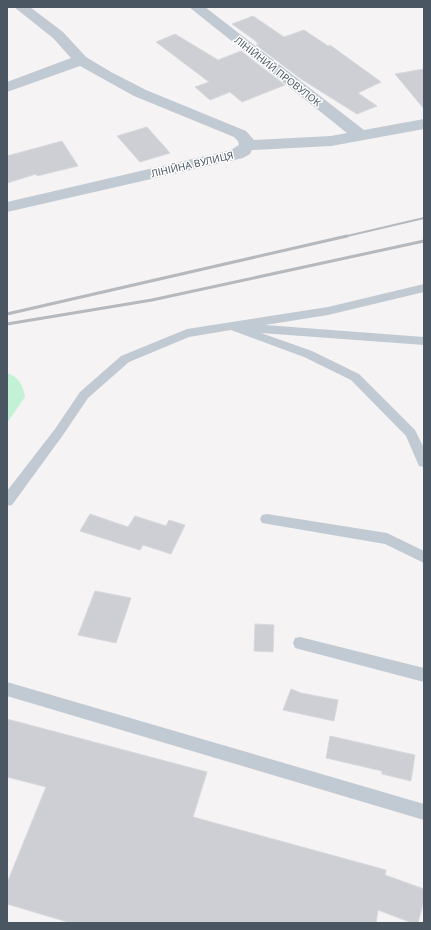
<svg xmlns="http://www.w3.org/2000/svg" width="431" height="930" font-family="'Noto Sans',sans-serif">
  <rect width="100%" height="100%" fill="#f5f3f3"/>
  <!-- green -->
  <path fill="#c3f1d5" d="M7,373C19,377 23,385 25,397L7,423Z"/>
  <!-- building -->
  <path fill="#cdcfd5" stroke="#d7d9de" d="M253,16L284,37L304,30L328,46L330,45L381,82L358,93L377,106L357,114L301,79L256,45L259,44L256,42H257L232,24Z
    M175,34L218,60L241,51L285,85L242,102L230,92L210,100L195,87L209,82L156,42Z
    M424,69V109L395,74Z
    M147,127L170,153L140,162L117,136Z
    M62,141L78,166L37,176L36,174L7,183V156Z
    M90,514L128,527L135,516L166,526L169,520L185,525L171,554L143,545L140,550L80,531Z
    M95,591L131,598L116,643L78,635Z
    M255,624L274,625L273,652L254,651Z
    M291,689L301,693L338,700L334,721L283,710Z
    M7,719L207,772L193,817L386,870L385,875L424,889V900L418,923H412L378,910L376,923H71L7,904V883L46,787L7,777Z
    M330,736L415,755L411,781L382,774V771L326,758Z"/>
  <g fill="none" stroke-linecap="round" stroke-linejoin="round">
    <!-- lane -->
    <path fill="#c1cad2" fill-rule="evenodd" d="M424,284V292L328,315L265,325L424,337V345L261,333L312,351L359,374L415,430L424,448V467L419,466L406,436L351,380L304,357L231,330L189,337L129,362L88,398L63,435L12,505L7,506V491L55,429L80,392L121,356L187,329L328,307Z
      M267,514L387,533L424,551V563L385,544L262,523L260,519L262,515Z
      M300,637L424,668V682L295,648L293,643L295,638Z
      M7,682L424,804V820L7,696Z"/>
    <!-- street -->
    <path fill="#c1cad2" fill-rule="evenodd" d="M14,7H30L63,32L86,57L111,72L146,90L246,131L254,140L331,136L347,133L189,7H205L364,130L424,119V129L331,146L252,150L250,154L243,158L7,212V202L231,150L239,145L238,141L234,137L134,96L80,66L7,92V82L71,58L53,38Z"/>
    <!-- rail-far1 -->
    <path stroke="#b5b8bd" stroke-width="2" d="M343,237L424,218"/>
    <!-- rail -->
    <path stroke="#b5b8bd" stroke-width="3" d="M7,314L347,236
      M7,324L152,300L424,241"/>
  </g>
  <g text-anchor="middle" stroke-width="3" stroke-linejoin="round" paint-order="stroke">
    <!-- far-street labels -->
    <g font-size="10" fill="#4a5661" stroke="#fff">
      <text transform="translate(278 71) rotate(38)" y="4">ЛІНІЙНИЙ ПРОВУЛОК</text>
      <text transform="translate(192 164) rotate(-13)" y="4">ЛІНІЙНА ВУЛИЦЯ</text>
    </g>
  </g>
  <!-- border -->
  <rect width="431" height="930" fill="none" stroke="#4a5661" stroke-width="16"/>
</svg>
